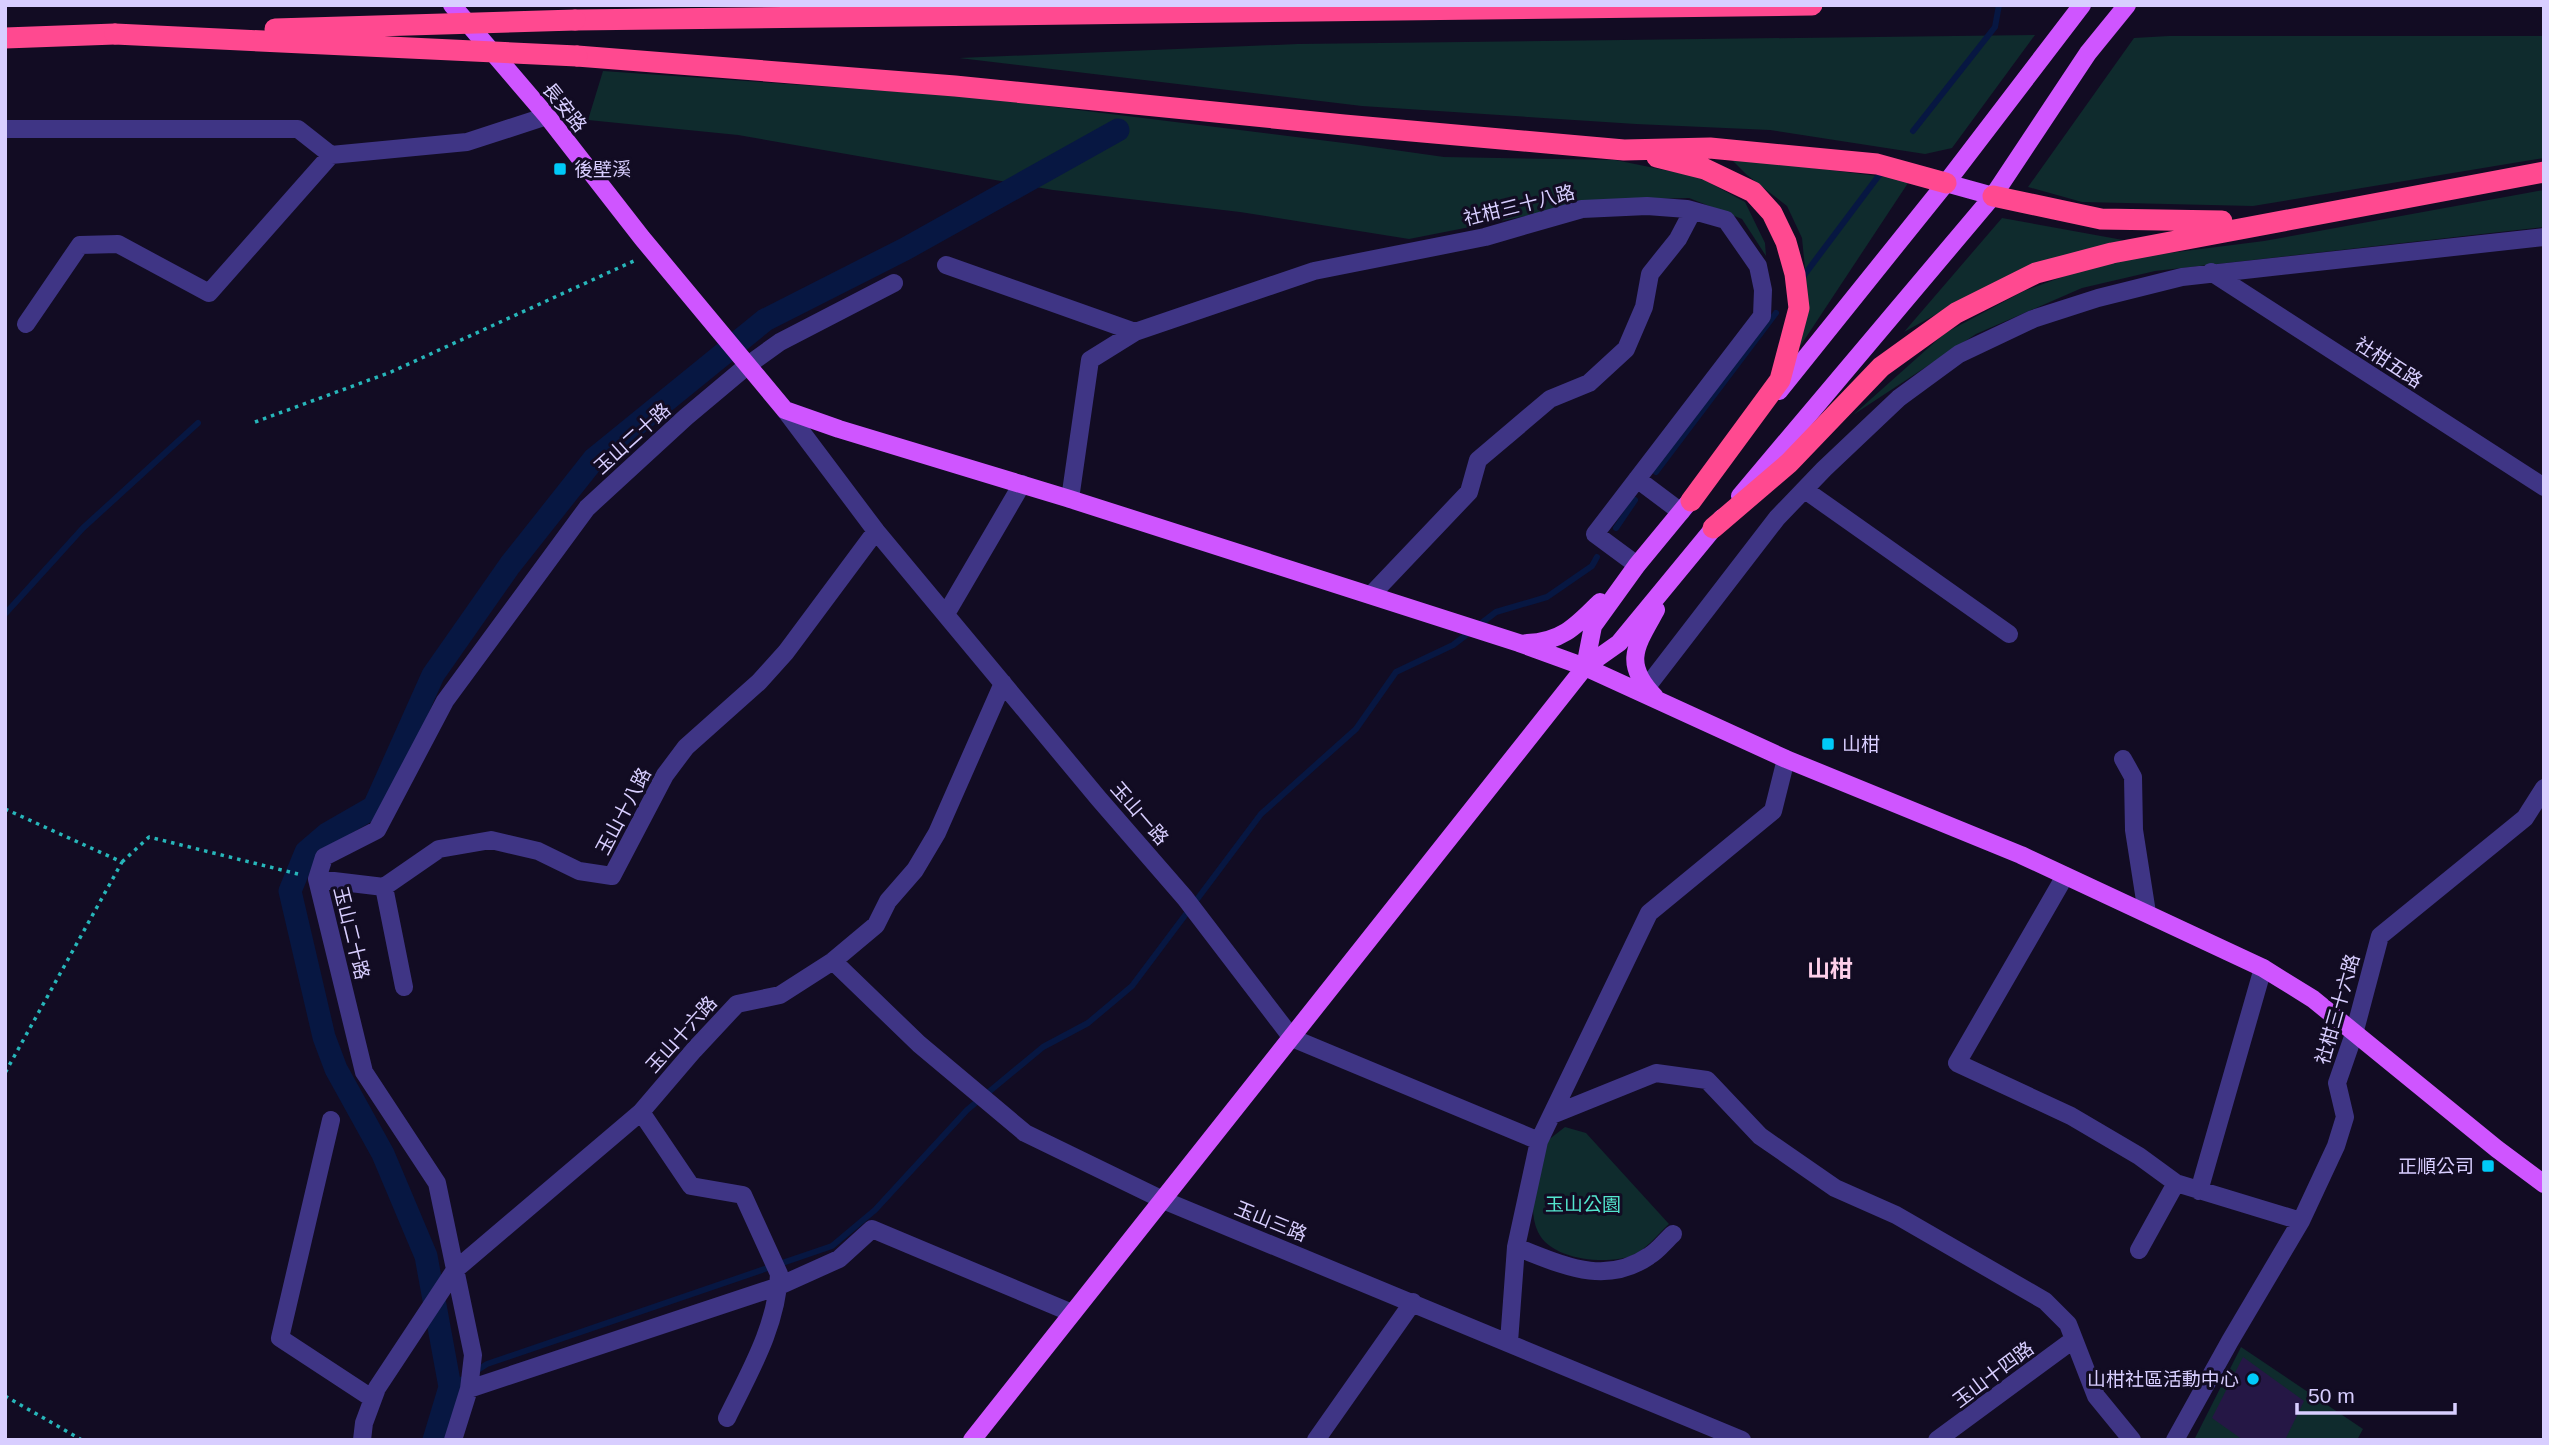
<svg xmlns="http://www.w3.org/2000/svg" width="2549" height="1445" font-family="Helvetica,'Noto Sans TC',sans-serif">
  <rect width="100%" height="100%" fill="#120c23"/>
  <!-- green -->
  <path fill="#0f2b2d" d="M2035,35L1952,148L1925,154L1770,130L1636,124L1362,106L959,58L1298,44Z
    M2169,36H2544V158L2253,206L2082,202L2028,187L2134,38Z
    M603,71L973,97L1352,144L1444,157L1615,160L1699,177L1745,202L1765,243L1766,256L1742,219L1689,198L1607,200L1409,239L1240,212L1053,190L738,135L588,120Z
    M1730,158L1910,180L1799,348L1806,279L1802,238L1787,206L1747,175Z
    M2544,190V227L2155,271L2082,288L1976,334L1853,415L1945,333L2024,291L2106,261L2264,241Z
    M2002,218L2123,240L1973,294L1904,332Z
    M1565,1127L1586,1133L1669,1224C1658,1234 1645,1251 1631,1256C1605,1265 1551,1260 1538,1232C1525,1205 1541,1168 1547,1141Z
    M2241,1347L2363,1429L2357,1440H2194Z"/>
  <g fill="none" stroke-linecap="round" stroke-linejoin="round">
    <!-- stream -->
    <path stroke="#071742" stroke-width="6" d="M1913,131L1995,27L1999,5
      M1802,278L1883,170
      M1656,472L1776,313
      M1616,528L1635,500
      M5,614L83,528L198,423
      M1479,625L1496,612L1547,597L1592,566L1597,557
      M476,1371L487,1364L832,1246L875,1210L967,1110L1043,1047L1088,1023L1132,986L1261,814L1356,729L1396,672L1453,645L1470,632
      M450,1387L466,1377"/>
    <!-- canal -->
    <path stroke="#071742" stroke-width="23" d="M434,1440L450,1387L426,1256L383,1154L336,1069L324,1037L290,891L306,852L327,834L374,807L433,675L510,565L594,459L765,320L905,249L1118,130"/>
  </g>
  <!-- building -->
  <path fill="#251745" d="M2243,1357L2304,1401L2285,1440H2243L2212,1418Z"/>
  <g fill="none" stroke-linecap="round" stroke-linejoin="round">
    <!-- path -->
    <path stroke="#27b6ba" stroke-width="3.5" stroke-dasharray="3.5 5" stroke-linecap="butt" d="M255,422L391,372L636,260
      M5,809L122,862L5,1073
      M122,862L149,837L298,874
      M5,1396L82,1440"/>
    <!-- minor -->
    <path stroke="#3f3585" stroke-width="18" d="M5,129H298L331,155L467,142L547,116
      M946,265L1135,332
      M2211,272L2544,487
      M26,324L80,245L118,244L209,293L331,155
      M785,410L876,531L1099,799L1185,898L1292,1038L1539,1141
      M1637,479L1681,512
      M1805,490L2009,634
      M1070,499L1090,360L1135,332L1314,271L1485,237L1582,209L1647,206L1687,209L1726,220L1758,266L1763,290L1762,316L1595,534L1637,565
      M1372,594L1469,492L1478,460L1550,399L1589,383L1626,349L1644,307L1650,274L1678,239L1689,218L1687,209
      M946,614L1022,484
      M1646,688L1777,518L1824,469L1899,398L1959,354L2033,319L2098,298L2182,277L2544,237
      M2123,759L2133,777L2134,830L2147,913
      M2065,876L1957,1063L2071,1116L2139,1156L2176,1183L2301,1221
      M317,879L384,887L439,849L491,840L538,851L579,871L612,876L665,775L686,747L759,682L786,652L876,531
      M384,887L404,987
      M833,961L919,1044L1025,1133L1163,1200L1742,1440
      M641,1112L691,1186L743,1195L779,1274C777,1326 749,1373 727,1418
      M1552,1115L1656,1073L1707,1080L1760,1136L1835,1188L1896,1215L2045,1301L2068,1324L2096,1396L2132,1440
      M331,1120L280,1338L373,1399
      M2199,1191L2263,968
      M1516,1247C1561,1264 1604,1287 1649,1256C1658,1251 1665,1241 1673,1234
      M2139,1250L2176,1183
      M1509,1342L1516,1247L1539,1141L1649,913L1773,811L1786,759
      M469,1389L779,1286L839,1259L872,1229L1072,1313
      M362,1440L364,1423L377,1388L455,1270L641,1112L694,1050L737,1004L780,995L833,961L876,925L888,901L915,870L937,833L1003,683
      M453,1440L469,1389L473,1355L437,1183L364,1072L317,879L324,857L377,830L445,701L587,508L686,417L748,365L780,342L894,283
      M1316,1440L1413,1302
      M1937,1440L2073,1340
      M2175,1440L2230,1341L2301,1221L2336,1146L2345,1117L2337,1083L2354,1034L2380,936L2525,818L2544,788"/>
    <!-- major -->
    <path stroke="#cf55ff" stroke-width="18" d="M452,5L547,116L642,238L785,410L839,429L1070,499L1519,643L1585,667L1786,759L2021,855L2263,968L2313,999L2497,1149L2544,1184
      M1946,183L1993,196
      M1779,391L1946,183L2082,5
      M1740,496L1993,196L2088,53L2127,5
      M1527,643C1562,642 1577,625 1600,602
      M1585,667L1593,626L1637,565L1698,491
      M1655,697C1622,663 1636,646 1656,610
      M972,1440L1585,667L1619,643L1722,518"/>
    <!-- highway -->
    <path stroke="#ff4990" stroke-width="21" d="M575,20L1812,5
      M5,38L115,34
      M577,56L955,86L1344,125L1624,150L1710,148L1877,164L1946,183
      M1657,157L1705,169L1753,192L1772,213L1786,242L1795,274L1799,308L1780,380L1691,501
      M1993,196L2101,219L2222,221
      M1713,528L1789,463L1881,367L1956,313L2036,273L2112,253L2544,172"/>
    <!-- highway-bridge -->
    <path stroke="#ff4990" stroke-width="21" d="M275,29L575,20
      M115,34L577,56"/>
  </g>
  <!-- markers -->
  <g fill="#00caf9" stroke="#120c23" stroke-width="2.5">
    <rect x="553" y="162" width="14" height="14" rx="3.5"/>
    <rect x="1821" y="737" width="14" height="14" rx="3.5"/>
    <rect x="2481" y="1159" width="14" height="14" rx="3.5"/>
    <circle cx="2253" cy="1379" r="7"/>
  </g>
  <g text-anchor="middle" stroke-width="6" stroke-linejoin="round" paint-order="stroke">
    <!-- street labels -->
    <g font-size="19" fill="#d8ceff" stroke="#120c23">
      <text transform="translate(565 107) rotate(51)" y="7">長安路</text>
      <text transform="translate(1519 205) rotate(-14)" y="7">社柑三十八路</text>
      <text transform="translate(2389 362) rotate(33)" y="7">社柑五路</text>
      <text transform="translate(632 438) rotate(-42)" y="7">玉山二十路</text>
      <text transform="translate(623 811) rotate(-62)" y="7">玉山十八路</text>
      <text transform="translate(1140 813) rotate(49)" y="7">玉山一路</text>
      <text transform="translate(352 933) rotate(76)" y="7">玉山二十路</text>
      <text transform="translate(2337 1009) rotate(-74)" y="7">社柑三十六路</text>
      <text transform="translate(681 1034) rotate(-48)" y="7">玉山十六路</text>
      <text transform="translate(1271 1221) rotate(22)" y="7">玉山三路</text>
      <text transform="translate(1993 1374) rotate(-37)" y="7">玉山十四路</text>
    </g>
    <!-- poi labels -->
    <g font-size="19" fill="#d8ceff" stroke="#120c23" text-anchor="start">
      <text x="574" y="176">後壁溪</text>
      <text x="1842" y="751">山柑</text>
      <text x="2474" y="1173" text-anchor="end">正順公司</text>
      <text x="2239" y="1386" text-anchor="end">山柑社區活動中心</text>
    </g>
    <!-- park labels -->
    <g font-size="19" fill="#53e6ce" stroke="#120c23">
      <text x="1583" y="1211">玉山公園</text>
    </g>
    <!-- quarter labels -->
    <g font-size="23" font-weight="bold" fill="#ffd0ea" stroke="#120c23">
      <text x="1830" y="977">山柑</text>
    </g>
  </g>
  <!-- border -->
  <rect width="2549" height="1445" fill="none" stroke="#d8ceff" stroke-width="14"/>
  <!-- scale -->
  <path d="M2297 1403v10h158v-10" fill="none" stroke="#d8ceff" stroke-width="3.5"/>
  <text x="2308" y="1403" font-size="21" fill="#d8ceff" stroke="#120c23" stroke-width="5" paint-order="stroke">50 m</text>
</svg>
